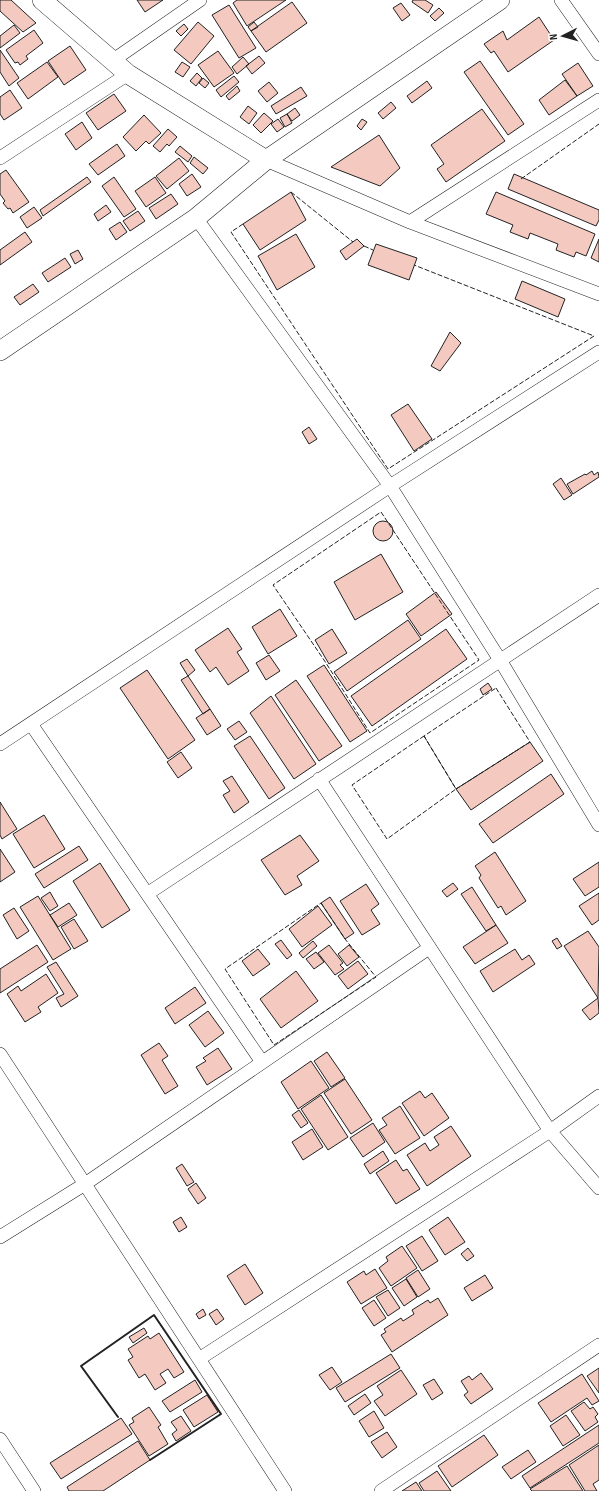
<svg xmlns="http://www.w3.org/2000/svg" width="599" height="1491" font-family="'Sofia Sans Condensed',sans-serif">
  <rect width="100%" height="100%" fill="#fff"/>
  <!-- building -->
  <path fill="#f3c9c0" stroke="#222" d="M0,0H11L36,23L23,32L0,11Z
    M137,0H163L145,12Z
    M237,0H286L247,26L233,3Z
    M413,0H425L433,5L428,13L412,2Z
    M292,2L307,23L266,52L251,31Z
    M401,3L410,15L402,21L393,8Z
    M229,5L256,48L239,58L212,15Z
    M439,8L444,13L435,21L430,16Z
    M539,17L554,40L508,72L494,51L491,53L484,44L503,31L507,40Z
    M198,22L214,36L191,64L174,50Z
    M254,22L258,27L251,31L248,27Z
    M184,24L188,29L181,36L176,31Z
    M14,25L20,33L0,48V36Z
    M34,30L43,43L26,56L28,59L20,65L18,62L15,63L6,50Z
    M70,46L86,70L64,85L48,61Z
    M0,50L19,78L9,86L0,72Z
    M218,51L234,73L214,87L198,65Z
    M259,56L265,63L252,74L246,66Z
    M243,57L249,64L237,74L232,67Z
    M480,61L524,124L508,135L464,72Z
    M47,62L58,77L28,99L17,83Z
    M182,62L190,67L183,77L175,72Z
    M578,63L593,86L577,96L562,74Z
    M197,73L202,78L196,86L190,81Z
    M234,76L239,82L221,97L216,90Z
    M203,78L209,83L205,88L199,83Z
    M565,80L577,96L549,115L539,100Z
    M427,81L432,88L412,103L407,96Z
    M269,82L278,93L267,102L258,91Z
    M237,86L240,91L229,100L226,96Z
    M301,87L307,96L276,114L271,106Z
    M10,90L22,108L4,120L0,114V97Z
    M114,94L126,111L98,130L86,113Z
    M391,102L396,108L383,119L378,113Z
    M248,106L257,113L249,124L240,117Z
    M295,108L300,115L292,121L287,114Z
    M482,109L505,141L446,182L437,169L444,164L431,145Z
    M264,113L273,121L261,133L253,125Z
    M287,114L292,123L285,127L280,118Z
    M144,115L161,133L149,144L146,141L136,151L123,137Z
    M278,119L284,127L277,132L271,124Z
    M362,119L367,122L361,130L357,126Z
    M82,122L92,138L76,150L65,134Z
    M168,129L177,137L169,146L167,144L160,152L153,146Z
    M379,135L400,168L380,186L331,167Z
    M117,144L125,156L98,175L89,164Z
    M180,146L192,156L188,162L175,152Z
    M194,157L208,168L203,174L190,163Z
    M179,158L189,171L167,189L156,176Z
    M6,170L29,202L13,213L10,208L8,209L3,203L5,201L0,194V174Z
    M192,174L201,187L187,196L179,184Z
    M514,174L599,210V220L596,226L508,189Z
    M87,177L91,182L43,216L40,210Z
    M114,177L136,209L124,217L102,186Z
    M155,177L166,193L146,207L135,191Z
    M291,192L306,220L260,250L243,224Z
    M496,192L595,234L586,256L576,252L574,257L556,250L558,244L530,233L528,239L510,232L513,225L486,214Z
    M171,194L178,204L156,219L149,208Z
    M106,205L111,212L98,221L94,214Z
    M34,207L42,218L27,228L20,217Z
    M138,211L145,221L130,231L123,221Z
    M120,222L127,232L116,240L109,229Z
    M25,232L32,242L0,265V250Z
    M296,234L315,267L277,290L258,256Z
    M357,239L364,246L346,260L340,251Z
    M599,239V262L591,258Z
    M376,244L417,258L409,280L368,265Z
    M78,250L83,259L75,264L70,254Z
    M65,258L71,267L48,282L42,273Z
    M522,281L565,299L558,317L515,299Z
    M33,284L39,292L20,305L14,297Z
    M450,332L461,343L440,371L431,366Z
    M408,404L432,439L414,451L391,415Z
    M309,427L317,439L309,444L302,432Z
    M592,471L594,475L598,472L599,477L573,494L567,484L585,474L586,475Z
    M561,478L572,495L564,500L553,484Z
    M373 531a10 10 0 1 1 20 0a10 10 0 1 1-20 0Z
    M381,554L403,592L355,620L334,582Z
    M436,592L452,614L421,636L406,614Z
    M280,609L297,636L268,654L252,627Z
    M408,620L421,639L347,691L334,672Z
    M228,628L242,649L237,652L249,671L228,685L216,667L210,672L195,650Z
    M332,629L347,653L329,664L315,640Z
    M446,629L467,659L372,726L351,696Z
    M269,655L280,671L266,680L256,663Z
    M187,659L195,670L188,676L180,663Z
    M324,665L367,731L350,742L307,676Z
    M147,670L195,740L168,759L120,688Z
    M188,676L210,709L203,714L181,680Z
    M296,680L342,746L319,761L275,695Z
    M488,683L492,689L483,695L480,689Z
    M271,696L316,764L294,779L250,713Z
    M210,709L221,726L207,735L196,718Z
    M239,721L247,732L235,740L227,729Z
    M250,736L285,788L269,799L234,746Z
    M530,742L543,761L471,810L456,789Z
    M181,752L192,768L178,778L167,762Z
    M551,774L564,794L493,843L479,824Z
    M232,776L249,802L234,813L223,795L230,791L223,781Z
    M0,802L17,829L2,839L0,835Z
    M44,815L65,849L34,868L13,834Z
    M300,835L319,861L297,876L302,885L285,895L261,860Z
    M79,846L88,860L44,888L35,874Z
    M0,849L15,872L0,882Z
    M495,852L526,901L506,915L501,906L498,908L479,878L481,875L475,866Z
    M599,862V887L585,896L573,879Z
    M100,863L130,910L102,928L73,881Z
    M453,883L458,889L447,897L442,891Z
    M366,884L379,904L371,910L380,924L362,935L340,901Z
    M472,887L496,925L486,931L461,894Z
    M50,892L58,906L50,911L41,898Z
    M599,893V920L592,925L579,906Z
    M38,896L71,949L53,960L20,907Z
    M330,897L354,933L345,939L321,903Z
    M69,903L77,915L58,927L50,915Z
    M318,906L332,925L302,947L289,929Z
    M14,908L29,931L17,939L3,915Z
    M74,919L88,941L74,949L61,927Z
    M496,925L508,943L475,964L463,947Z
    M588,931L599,947L598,998L564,946Z
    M557,938L562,946L557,949L552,941Z
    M281,940L292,955L287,959L275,944Z
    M313,941L317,946L303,958L299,953Z
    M37,945L48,962L0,993V969Z
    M329,945L343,963L340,965L344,969L335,975L318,953Z
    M349,945L359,957L347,966L338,954Z
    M258,949L270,964L253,976L242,961Z
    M515,949L522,960L529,955L535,964L493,992L480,971Z
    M316,952L324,962L314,969L306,959Z
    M358,961L368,974L348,989L338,976Z
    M56,962L78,996L61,1007L56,998L64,994L47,967Z
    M296,971L318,1001L281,1028L260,999Z
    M46,974L58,993L38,1007L41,1012L25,1022L7,994L18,986L21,991Z
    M195,987L206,1003L175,1024L165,1008Z
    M598,998L599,1013L590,1020L582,1010Z
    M208,1011L224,1033L205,1047L189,1025Z
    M159,1043L168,1056L162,1060L178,1086L165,1094L141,1055Z
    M218,1048L232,1069L207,1085L196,1067L206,1061L203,1058Z
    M327,1052L345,1078L331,1087L314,1061Z
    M311,1061L329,1088L298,1109L281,1082Z
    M345,1079L372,1120L351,1134L324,1093Z
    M420,1091L425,1098L432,1093L449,1118L424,1136L402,1103Z
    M321,1095L348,1137L328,1150L301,1109Z
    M400,1106L420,1138L395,1154L379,1130L387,1125L382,1118Z
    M299,1110L308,1123L301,1128L292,1115Z
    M373,1123L385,1142L363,1157L350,1138Z
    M451,1126L471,1156L427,1186L407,1155L425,1143L430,1151L439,1145L434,1137Z
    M312,1129L323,1147L303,1160L292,1142Z
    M383,1151L389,1161L370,1174L364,1164Z
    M396,1160L403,1171L407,1169L420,1189L396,1204L376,1173Z
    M182,1164L194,1182L187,1186L176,1168Z
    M196,1183L206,1198L198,1204L188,1189Z
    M181,1217L187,1227L179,1232L173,1222Z
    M448,1217L465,1242L445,1255L429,1230Z
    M422,1236L438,1261L422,1271L406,1246Z
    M402,1246L417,1268L391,1286L379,1268L388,1261L386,1257Z
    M468,1248L474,1256L467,1261L461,1254Z
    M245,1264L263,1293L245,1305L227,1276Z
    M375,1269L387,1288L361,1304L347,1282L364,1271L366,1275Z
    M418,1270L430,1289L418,1297L406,1278Z
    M485,1275L493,1288L472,1301L464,1288Z
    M406,1279L417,1297L404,1306L392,1288Z
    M388,1290L400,1308L388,1316L376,1297Z
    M438,1298L448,1315L392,1352L381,1335L386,1332L384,1329L401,1318L403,1321L414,1314L412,1310L428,1300L430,1303Z
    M374,1300L386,1318L374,1326L362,1308Z
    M203,1309L206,1315L199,1319L196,1314Z
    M217,1309L224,1319L216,1325L209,1314Z
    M144,1328L147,1333L133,1343L129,1337Z
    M159,1333L184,1372L174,1378L168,1369L160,1374L166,1383L155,1390L145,1374L139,1378L128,1360L133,1357L128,1349L148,1336L150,1339Z
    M391,1354L400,1368L345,1402L336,1388Z
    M332,1367L342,1382L330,1390L319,1375Z
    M599,1368V1393L587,1376Z
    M401,1370L417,1394L385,1416L374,1401L383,1395L377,1386Z
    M481,1373L493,1389L471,1404L464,1395L468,1392L461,1381L469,1376L472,1380Z
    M582,1374L599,1401L592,1405L587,1398L551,1422L538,1403Z
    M434,1379L443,1393L432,1400L423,1385Z
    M195,1380L202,1392L170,1412L162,1401Z
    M365,1394L371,1403L354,1415L348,1406Z
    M207,1395L218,1412L194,1427L183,1410Z
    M584,1402L590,1409L593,1407L598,1414L595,1417L598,1422L585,1431L571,1411Z
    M149,1407L161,1425L158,1427L168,1444L149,1456L129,1425L134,1422L132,1418Z
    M374,1411L384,1428L369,1437L359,1421Z
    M566,1415L580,1435L563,1446L550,1426Z
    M181,1416L191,1431L176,1441L172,1434L177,1430L171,1422Z
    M121,1418L132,1434L61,1479L50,1463Z
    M599,1425V1443L530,1488L522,1476Z
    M387,1432L397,1447L382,1458L371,1442Z
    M484,1435L498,1455L452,1487L438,1466Z
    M138,1441L150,1460L103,1491H69L67,1487Z
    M599,1445V1480L593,1484L597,1491H585L569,1465Z
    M528,1450L536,1462L511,1479L502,1467Z
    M567,1466L583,1491H532L530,1489Z
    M437,1471L451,1491H424L419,1483Z
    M416,1482L422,1491H402Z"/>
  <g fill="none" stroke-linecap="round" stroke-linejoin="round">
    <!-- street casing -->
    <g stroke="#222" stroke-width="14">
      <path id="street" d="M561,0L599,54
        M112,61L200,0
        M0,158L128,74
        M266,160L410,222L599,294
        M196,218L390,486L500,660L599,825
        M410,222L599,100
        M31,724L262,1062
        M0,744L390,486L599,352
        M319,779L550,1131L599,1188
        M147,894L599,595
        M0,1054L285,1491
        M0,1237L85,1184L429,948
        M199,1359L550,1131L599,1096
        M0,1439L34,1491
        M381,1491L599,1345"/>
    </g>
    <!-- secondary casing -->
    <g stroke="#222" stroke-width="20">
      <path id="secondary" d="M42,0L128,74L266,160
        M0,351L196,218L266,160L500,0"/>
    </g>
    <!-- street -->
    <use href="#street" stroke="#fff" stroke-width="13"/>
    <!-- secondary -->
    <use href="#secondary" stroke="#fff" stroke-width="19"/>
    <!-- fence -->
    <path stroke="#222" stroke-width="1" stroke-dasharray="5 2" stroke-linecap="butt" d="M521,179L599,124
      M291,192L353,242
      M243,224L231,232L388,469L594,336L414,265
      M364,246L373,250
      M381,512L479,660L370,733L326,663L273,585Z
      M496,688L530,742L456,789L424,736Z
      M424,736L456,789L387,839L352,785Z
      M321,903L345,939L376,977L274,1045L225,969Z"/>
    <!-- wall -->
    <path stroke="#222" stroke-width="2" d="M118,1417L81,1366L154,1315L221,1414L150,1460"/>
  </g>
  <!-- north arrow -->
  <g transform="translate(563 36) rotate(264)" stroke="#ffffff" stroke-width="3" paint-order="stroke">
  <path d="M0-3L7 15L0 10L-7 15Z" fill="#222222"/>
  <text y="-6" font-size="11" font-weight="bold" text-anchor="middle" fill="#222222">N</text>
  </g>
</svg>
